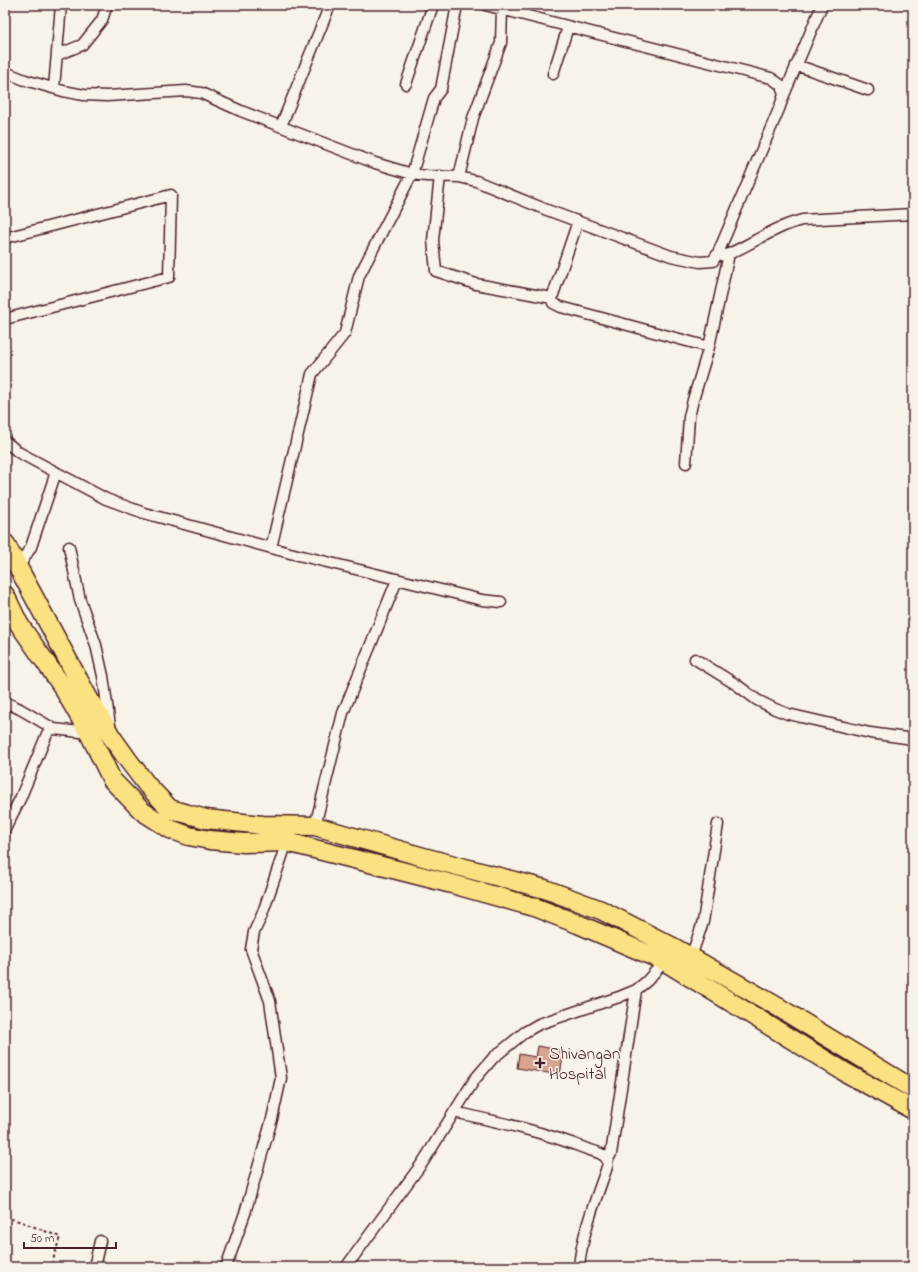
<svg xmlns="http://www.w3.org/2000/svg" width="918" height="1272" font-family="'Indie Flower',sans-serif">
  <rect width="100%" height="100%" fill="#f7f3e8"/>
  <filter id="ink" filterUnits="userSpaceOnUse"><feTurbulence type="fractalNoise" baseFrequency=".025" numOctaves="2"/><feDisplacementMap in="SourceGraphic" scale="8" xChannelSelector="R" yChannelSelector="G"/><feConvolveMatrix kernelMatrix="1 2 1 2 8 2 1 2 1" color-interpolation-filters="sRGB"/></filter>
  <g filter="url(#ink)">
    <!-- building -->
    <path fill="#d8a48d" stroke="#4a1f2b" d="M538,1046L564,1051L560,1075L517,1068L519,1054L536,1057Z"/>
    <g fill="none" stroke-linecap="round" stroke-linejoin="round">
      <!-- street casing -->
      <g stroke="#4a1f2b" stroke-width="13">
        <path id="street" d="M57,55L82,45L102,20L107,5
          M796,65L868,90
          M5,72L25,80L63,91L84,95L107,96L186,91L201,93L241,111L375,163L412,174L427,176L459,177L476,181L547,210L671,256L700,262L713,261L718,253L779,109L784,95L781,85L771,78L485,5
          M553,74L568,27
          M406,84L433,5
          M54,88L61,5
          M784,95L822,5
          M281,126L330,5
          M440,176L433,240L436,271L476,284L552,298
          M459,177L473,118L501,43L502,10
          M578,221L552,298L553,303L561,307L709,347
          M5,238L171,195L169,277L5,319
          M724,256C751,245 774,227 802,220L913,214
          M5,441L18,452L106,499L144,513L290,553L482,600L501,602
          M686,463L689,417L693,400L709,347L729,254
          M69,547L80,600L96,645L103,676L110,726
          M271,548L312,374L345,333L359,276L412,174L434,98L441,89L457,5
          M18,568L31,547L56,472
          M695,659L737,685L757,700L775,709L788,714L870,733L913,739
          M5,702L20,709L54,729
          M315,826L343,713L397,580
          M5,829L20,799L47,734L50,730L54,729L89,733
          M691,957L703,922L718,824
          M454,1112C499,1122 544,1132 587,1149C593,1151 603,1153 606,1158C608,1161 608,1164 607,1167C596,1199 582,1233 579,1267
          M607,1160L611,1154L636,990
          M94,1267L100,1241
          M226,1267L245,1213L272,1119L281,1078L270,1001L251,949L254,932L262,915L287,842
          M346,1267L423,1162L475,1079L493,1058L525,1032L539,1024L619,997L636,990L647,981L667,958"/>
      </g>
      <!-- highway casing -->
      <g stroke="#4a1f2b" stroke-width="21">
        <path id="highway" d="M5,543L90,701L111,736L128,760L147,785L170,809L206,819L263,825L315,826L427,858L545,889L601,910L675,948L778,1007L913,1089
          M5,595L19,624L62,686L89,733L112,780L142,811L170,829L189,836L210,840L244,843L287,842L452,884L534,907L578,924L664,961L843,1071L913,1110"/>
      </g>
      <!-- path -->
      <path stroke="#4a1f2b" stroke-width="2" stroke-dasharray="3 3" stroke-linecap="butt" d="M5,1069H9V1078L5,1105
        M5,1217L22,1222L60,1237L51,1267"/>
      <!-- street -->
      <use href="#street" stroke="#f7f3e8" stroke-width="10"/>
      <!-- highway -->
      <use href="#highway" stroke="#fae181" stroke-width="18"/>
    </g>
  </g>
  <!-- markers -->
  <path fill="#4a1f2b" stroke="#f7f3e8" stroke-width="1.5" d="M538 1057h4v4h4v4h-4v4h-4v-4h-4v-4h4z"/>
  <g text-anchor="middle" stroke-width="3" stroke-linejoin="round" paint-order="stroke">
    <!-- poi labels -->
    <g font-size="17" fill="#4a1f2b" stroke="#f7f3e8" text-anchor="start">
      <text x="549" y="1059">Shivangan<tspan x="549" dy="20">Hospital</tspan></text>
    </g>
  </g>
  <!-- margin -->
  <rect width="918" height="1272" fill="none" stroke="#f7f3e8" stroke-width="20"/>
  <rect x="10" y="10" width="898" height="1252" fill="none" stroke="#4a1f2b" stroke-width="1.5" filter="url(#ink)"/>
  <!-- scale -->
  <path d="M24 1242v6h92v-6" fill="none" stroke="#4a1f2b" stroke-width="2"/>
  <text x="30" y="1242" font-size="12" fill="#4a1f2b" stroke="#f7f3e8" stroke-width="3" paint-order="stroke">50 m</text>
</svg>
